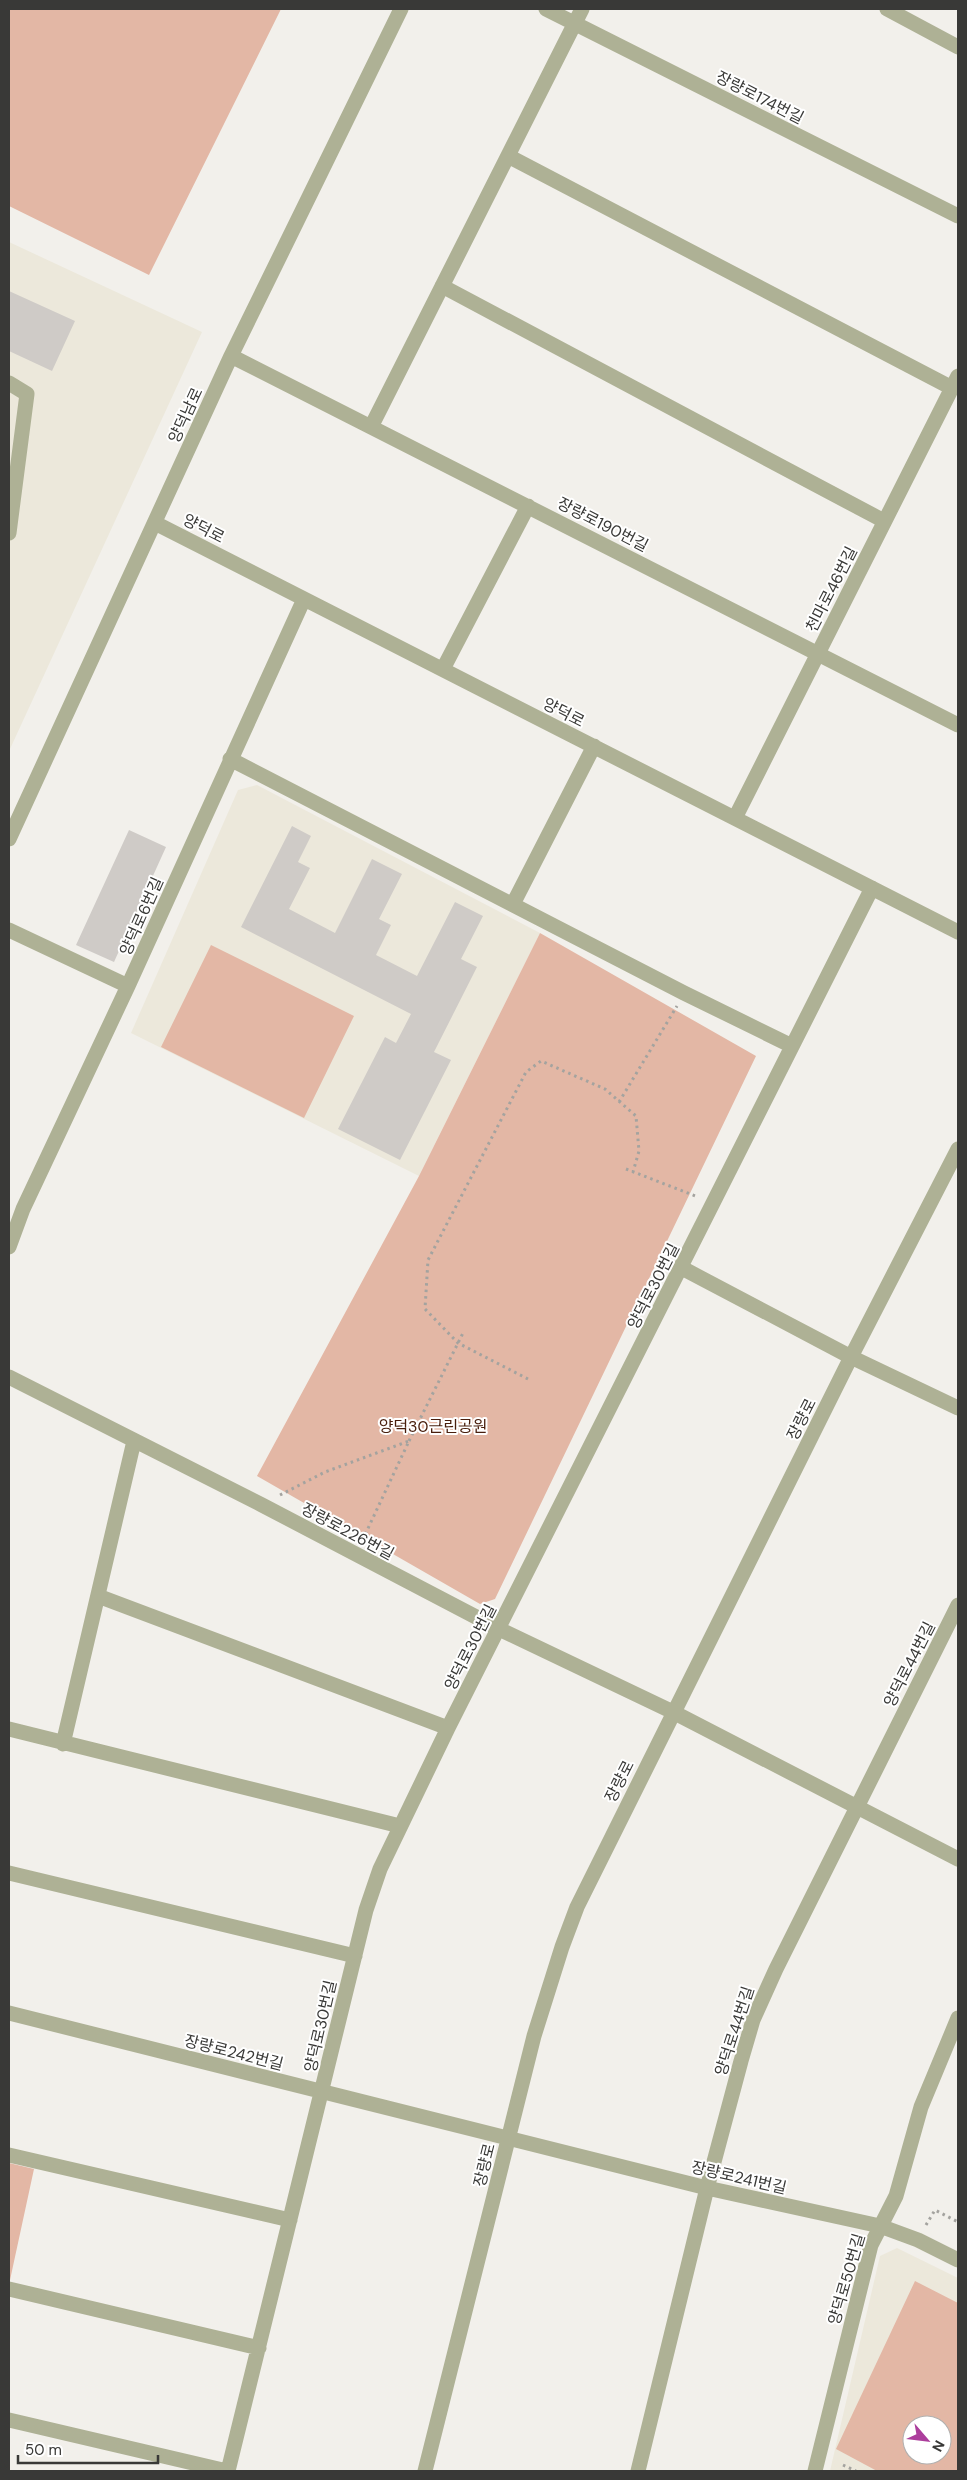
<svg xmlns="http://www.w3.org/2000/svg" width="967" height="2480" font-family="'DM Sans','Noto Sans KR',sans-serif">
  <rect width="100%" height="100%" fill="#f2f0eb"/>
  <!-- built -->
  <path fill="#ece8db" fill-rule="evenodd" d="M9,242L202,332L10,749H9Z
    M257,785L540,933L419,1176L131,1033L238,790Z
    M897,2248L958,2278V2471H830L880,2256ZM912,2425H942V2455H912Z"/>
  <!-- green -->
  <path fill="#e3b7a5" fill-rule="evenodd" d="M9,9H281L149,275L9,206Z
    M540,933L756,1056L495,1599L480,1604L257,1476L419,1176Z
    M211,945L354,1016L304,1118L161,1047Z
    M9,2163L34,2169L10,2280H9Z
    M915,2281L958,2303L957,2471H877L836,2449ZM912,2425H942V2455H912Z"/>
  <!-- building -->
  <path fill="#cfcbc7" d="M9,291L75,321L52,371L9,351Z
    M292,826L311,836L298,862L310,868L289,909L335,933L372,859L402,874L379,919L391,925L376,955L417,976L455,902L483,916L461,959L477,967L434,1052L451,1060L400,1160L338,1129L385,1037L396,1043L411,1014L241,927Z
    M129,830L166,847L114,962L76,945Z"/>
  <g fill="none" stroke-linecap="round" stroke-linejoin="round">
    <!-- path -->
    <path stroke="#a4a39f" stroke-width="3" stroke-dasharray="2.5 4" stroke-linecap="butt" d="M619,1102L677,1006
      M626,1169L698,1197
      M528,1379L458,1343L425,1309L428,1260L526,1072L541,1061L605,1089L636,1116L639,1151L633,1172
      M409,1441L464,1331
      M280,1495L325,1472L409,1441L363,1539
      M926,2225L935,2210L958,2222
      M843,2465L856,2471"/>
    <!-- minor -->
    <path stroke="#aeb195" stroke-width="15" d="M546,9L958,216
      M887,9L958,47
      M508,156L952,388
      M442,286L884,521
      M231,356L958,725
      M9,383L27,394L9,533
      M371,427L582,9
      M155,523L958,932
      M443,669L528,506
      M230,759L684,993L792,1046
      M735,818L958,376
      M9,839L231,356L401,9
      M513,904L594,746
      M9,930L128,986
      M9,1247L23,1209L128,986L304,599
      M682,1268L851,1357L958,1408
      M9,1377L262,1505L499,1629L673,1712L958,1859
      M98,1596L448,1728
      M9,1729L400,1826
      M63,1744L134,1441
      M9,1873L355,1956
      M9,2013L707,2188L880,2226L918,2240L958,2260
      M9,2155L290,2220
      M9,2289L259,2348
      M9,2420L227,2471
      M228,2471L366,1910L380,1869L448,1728L872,888
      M425,2471L534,2036L562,1947L577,1907L851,1357L958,1149
      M638,2471L707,2188L741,2061L753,2020L776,1969L958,1605
      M815,2471L871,2245L896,2196L921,2107L958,2018"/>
  </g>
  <g text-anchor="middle" stroke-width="4" stroke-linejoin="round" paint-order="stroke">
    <!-- street labels -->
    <g font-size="16" fill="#393937" stroke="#fff">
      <text transform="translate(760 97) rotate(27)" y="6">장량로174번길</text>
      <text transform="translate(185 415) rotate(-65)" y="6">양덕남로</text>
      <text transform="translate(603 524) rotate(27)" y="6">장량로190번길</text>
      <text transform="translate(204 528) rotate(27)" y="6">양덕로</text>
      <text transform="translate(831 589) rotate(-63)" y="6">천마로46번길</text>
      <text transform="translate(564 712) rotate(27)" y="6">양덕로</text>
      <text transform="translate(141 916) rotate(-66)" y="6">양덕로6번길</text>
      <text transform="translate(653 1286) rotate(-63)" y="6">양덕로30번길</text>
      <text transform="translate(801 1419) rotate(-63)" y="6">장량로</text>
      <text transform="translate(348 1531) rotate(28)" y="6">장량로226번길</text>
      <text transform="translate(470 1647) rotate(-63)" y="6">양덕로30번길</text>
      <text transform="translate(909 1664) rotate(-63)" y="6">양덕로44번길</text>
      <text transform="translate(619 1781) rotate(-63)" y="6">장량로</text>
      <text transform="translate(320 2026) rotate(-77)" y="6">양덕로30번길</text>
      <text transform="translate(734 2031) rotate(-72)" y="6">양덕로44번길</text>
      <text transform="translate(234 2052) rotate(14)" y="6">장량로242번길</text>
      <text transform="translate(484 2165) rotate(-76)" y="6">장량로</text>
      <text transform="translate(739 2177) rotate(13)" y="6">장량로241번길</text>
      <text transform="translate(846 2279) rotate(-74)" y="6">양덕로50번길</text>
    </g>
    <!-- park labels -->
    <g font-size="16" fill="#481e0c" stroke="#fff">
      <text x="433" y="1432">양덕30근린공원</text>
    </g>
  </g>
  <!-- border -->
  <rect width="967" height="2480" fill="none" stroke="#393937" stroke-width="20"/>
  <!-- north arrow -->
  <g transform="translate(927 2440) rotate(118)"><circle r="24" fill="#ffffff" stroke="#b0b0af"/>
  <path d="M0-4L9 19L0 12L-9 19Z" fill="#ac3e9c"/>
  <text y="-8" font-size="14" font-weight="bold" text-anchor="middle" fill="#393937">N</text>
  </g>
  <!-- scale -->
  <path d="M18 2455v8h140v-8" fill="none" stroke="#393937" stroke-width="2.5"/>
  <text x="25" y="2455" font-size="15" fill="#393937" stroke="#ffffff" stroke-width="4" paint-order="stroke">50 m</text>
</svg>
